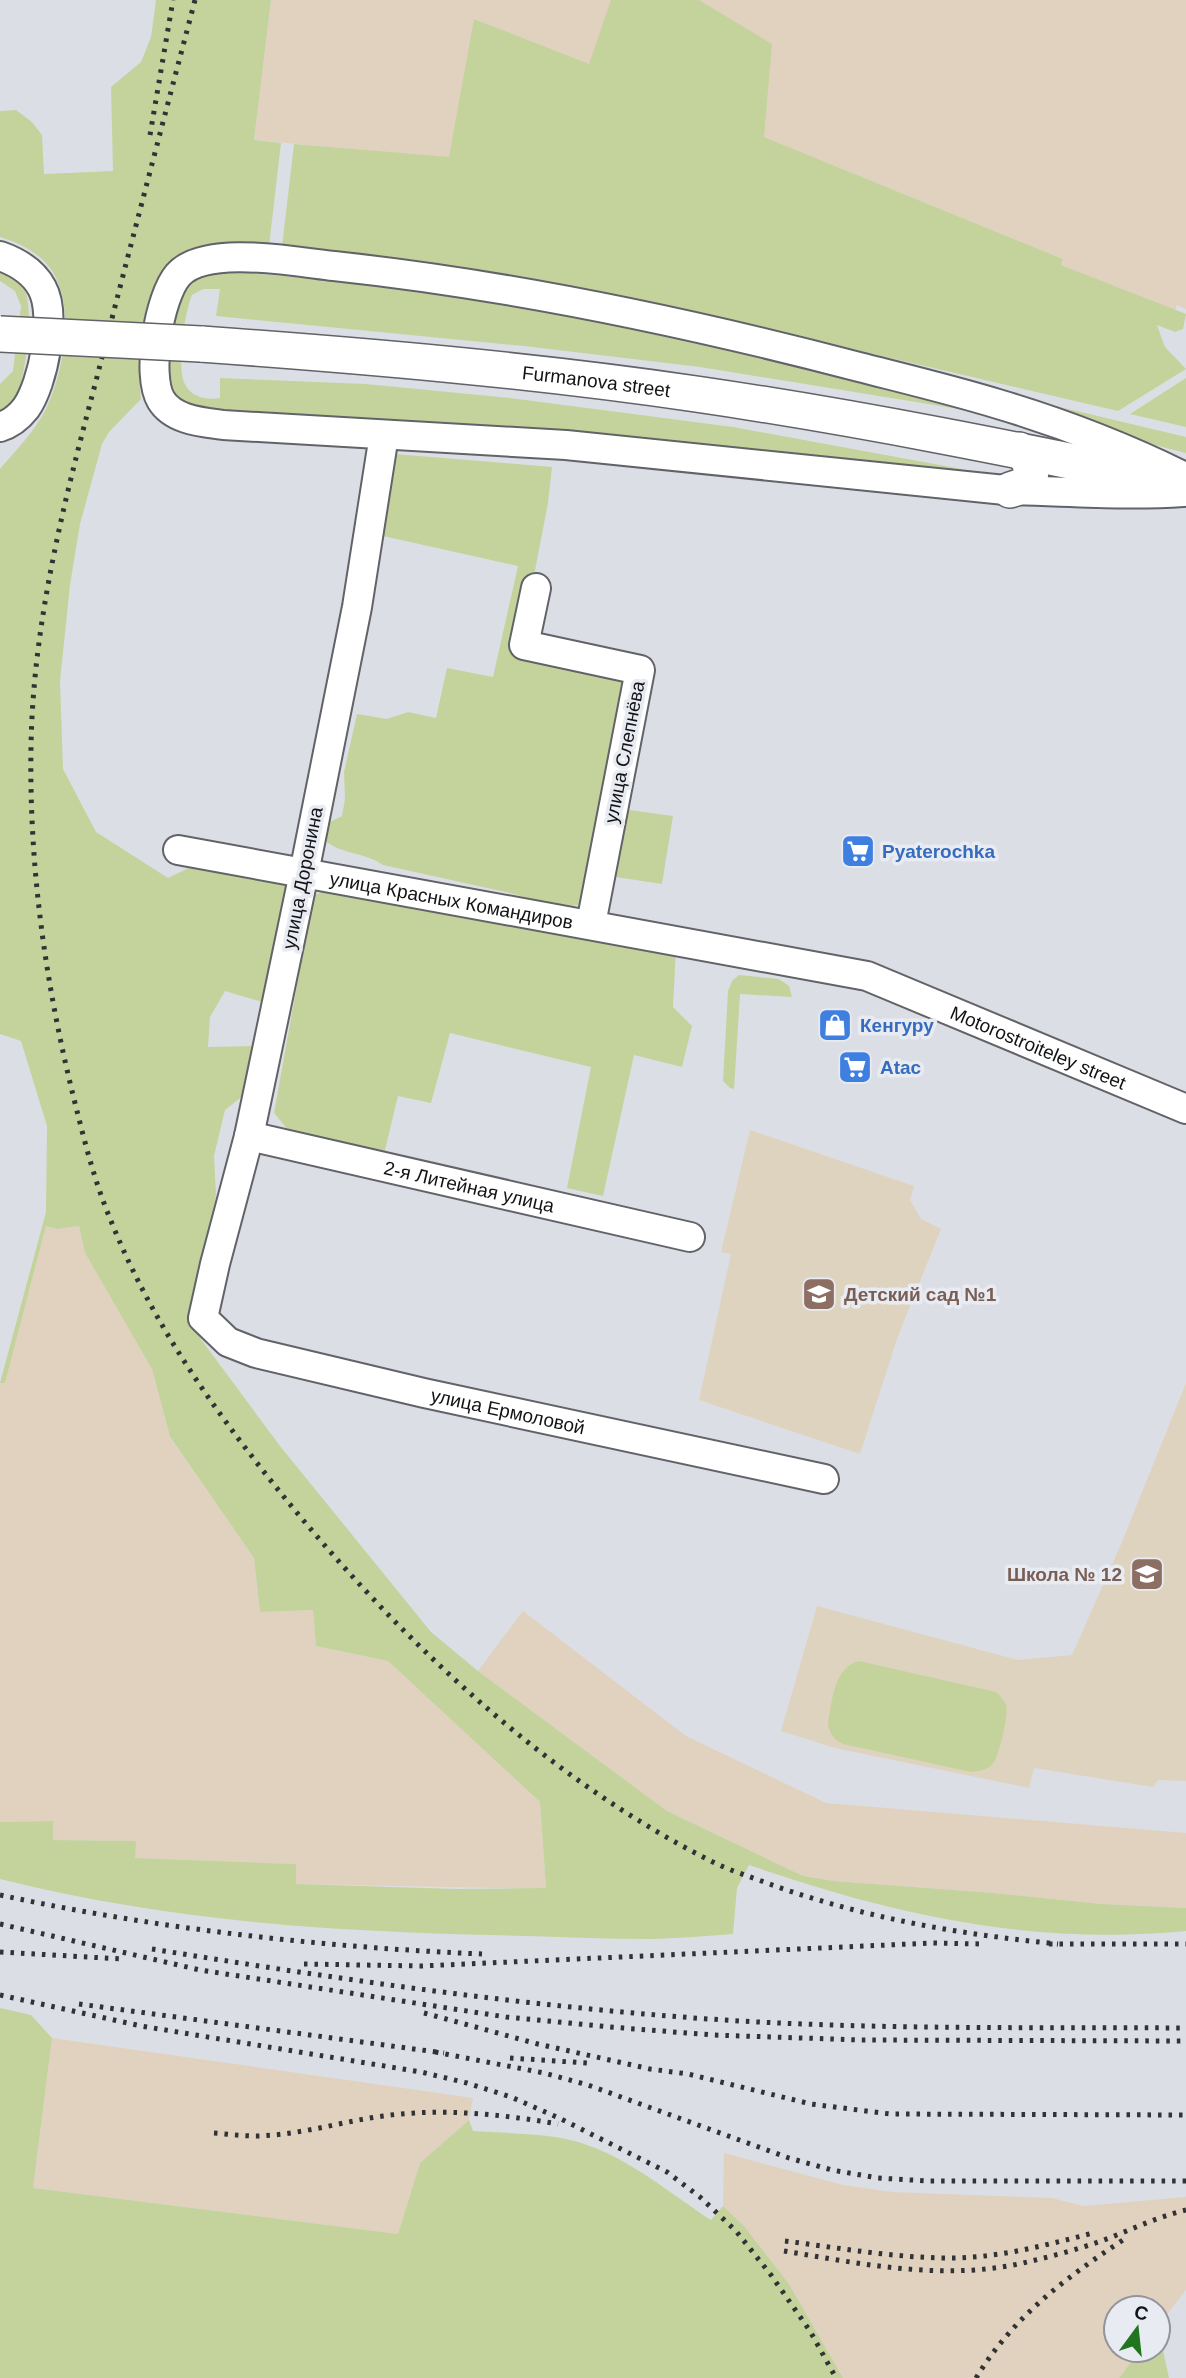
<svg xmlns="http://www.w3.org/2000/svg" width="1186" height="2378" font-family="Arial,sans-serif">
  <rect width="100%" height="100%" fill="#dcdee5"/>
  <!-- industrial -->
  <path fill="#e0d2bf" d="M271,0H1186V309L1177,305L1175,310L1061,265L1063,259L475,19L449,158L254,140Z
    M46,1226L57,1229L79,1226L85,1253L152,1369L170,1438L254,1558L260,1612L313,1610L316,1646L388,1661L540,1802L546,1889L296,1884V1864L135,1858V1841L53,1840L52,1821L0,1822V1383H5Z
    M523,1611L686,1736L826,1803L1186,1833V1908L1102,1904L993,1893L834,1881L803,1876L667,1811L478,1671Z
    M52,2038L473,2098L469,2120L420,2163L398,2234L33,2188Z
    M724,2153L843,2185L893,2192L1052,2198L1083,2206L1186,2197V2290L1158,2326V2308H1116V2350H1140L1119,2378H843L789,2284L744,2226L723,2206Z"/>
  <!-- education -->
  <path fill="#ded3bf" d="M750,1130L914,1186L910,1200L921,1219L941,1229L898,1336L860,1454L699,1400L731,1254L721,1252Z
    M1186,1383V1781L1158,1780L1153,1787L1034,1768L1029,1788L835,1748L781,1731L817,1606L1018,1660L1072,1655L1122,1542Z"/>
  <!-- green -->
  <path fill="#c4d39b" d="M156,0H271L254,140L281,143L269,246C244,246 212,242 188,252C140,272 136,355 141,399L109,432L102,444L80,524L70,585L60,681L63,769L96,832L168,878L199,863L281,878L290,892L262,1002L225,991L210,1017L208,1047L255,1046L244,1095L225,1110L214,1156L216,1194L208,1260L197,1317L200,1338L280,1446L431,1632L478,1671L667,1811L803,1876L834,1881L993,1893L1102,1904L1186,1908V1931C1032,1946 894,1915 749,1865L737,1888L733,1934C706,1936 680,1938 653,1939C598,1939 543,1936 489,1935C320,1931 164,1920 0,1879V1822L53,1821V1840L136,1841L135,1858L296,1864V1884L457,1889L546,1888L540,1802L388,1661L316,1646L313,1610L260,1612L254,1558L170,1437L152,1369L85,1253L79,1226L57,1229L46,1226L5,1383H0L46,1212L47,1126L21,1041L0,1034V469C16,450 35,431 46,409C65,369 79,294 43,260C30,248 16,242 0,237V111L16,110L32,122L42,135L44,174L113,171L111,87L141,62L151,37Z
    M611,0H699L772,44L764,137L1063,259L1061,265L1186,314L1183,329L1175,332L1157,325L1165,347L1186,369L1118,411L646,301L521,278L406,260L282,247L294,144L449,157L474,19L589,64Z
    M0,271C10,276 20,281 25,291C34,310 26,380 15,398C11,405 7,409 0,412V384L13,371L21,306L15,291L0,281Z
    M219,271C358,280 498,301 635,327C758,352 880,385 1002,416L700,367L524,346L216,316L220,289H203L192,295C185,312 175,371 186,386C193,398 208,400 220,398V378L366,384L510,398L733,427L994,475L224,415L177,402C171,393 166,383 165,372C163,354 170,302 180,287C188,275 206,273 219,271Z
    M1186,378V427L1130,414Z
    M1026,399L1186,437V453L1112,434Z
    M395,454L552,467L548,503L520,648L632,676L586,904L559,907L510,893L383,865C365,852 342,855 324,840L328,823L342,816L345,799L344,772L357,714L387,719L408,712L436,718L447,668L493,677L518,566L383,536Z
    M622,809L673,816L662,884L609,876Z
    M332,887L676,947L673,1007L692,1026L682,1067L634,1055L603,1196L567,1188L591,1067L450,1033L431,1103L398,1096L384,1154L289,1131L274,1113L313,896Z
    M739,975L779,979L789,986L792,997L740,994L734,1089L730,1088L723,1081L728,991L732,981Z
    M859,1661L996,1692C999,1695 1004,1700 1006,1705C1009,1715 999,1757 992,1765C986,1770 979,1771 971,1772L843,1744C834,1740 829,1733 828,1723C832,1701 834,1667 859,1661Z
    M0,2008L31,2015L52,2038L33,2188L398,2234L420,2163L469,2120L473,2131C500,2133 528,2133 555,2137C614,2145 662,2188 711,2220L723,2206L744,2226L789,2284L843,2378H0Z
    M1158,2327L1169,2378H1119L1140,2350H1158Z"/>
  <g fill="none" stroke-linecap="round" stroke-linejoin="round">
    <!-- minor casing -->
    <g stroke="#626369" stroke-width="32">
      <g id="minor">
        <path d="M0,256C17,262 33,271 42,288C57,315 43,384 26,408C19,417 10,424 0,427"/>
        <path id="s1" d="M384,435L357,607L304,873L249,1136L215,1264L203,1318L228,1342L256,1353L424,1393L824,1479"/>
        <path d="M1183,492C1124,496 1065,491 1005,490L566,445L223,425C202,422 173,420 161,400C146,375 159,297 178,275C205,244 296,262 334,266C512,285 687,322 859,367C906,379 952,390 998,404C1062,423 1124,447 1183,476"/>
        <path d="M536,588L524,645L640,670L591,924"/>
        <path id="s2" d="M178,850L867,976L1186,1109"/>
        <path id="s3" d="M249,1136L690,1237"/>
      </g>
    </g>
    <!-- major casing -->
    <g stroke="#626369" stroke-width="38">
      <g id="major">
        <path id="s4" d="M201,344C367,356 532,370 696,394C861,418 1023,451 1186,485"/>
        <path d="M1010,490L1025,485C1035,472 1032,460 1019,450"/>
      </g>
    </g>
    <!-- minor -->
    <use href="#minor" stroke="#fff" stroke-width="28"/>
    <!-- major -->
    <use href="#major" stroke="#fff" stroke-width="35"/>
    <!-- rail -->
    <path stroke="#313235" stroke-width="5" stroke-dasharray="3.5 7" stroke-linecap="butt" d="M195,0C162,126 129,251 97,377C65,498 33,621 31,747C29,865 45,981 73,1095C83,1135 93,1177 109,1216C150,1320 210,1405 280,1492C397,1637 548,1781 717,1864C732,1871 748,1876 764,1882C859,1917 957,1934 1058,1944
      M150,135L173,0
      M0,1895C159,1929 320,1947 482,1954
      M0,1924L200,1970L506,2017L610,2027L713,2035L861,2040L1186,2041
      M1049,1944H1186
      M152,1949C337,1979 522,2006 709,2019C868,2030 1027,2027 1186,2028
      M0,1952L122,1959
      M304,1964L421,1966L932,1943L983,1944
      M0,1995L141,2026L421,2072L467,2083L511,2097L559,2118L667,2172L700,2197L736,2231L771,2275L810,2331L836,2378
      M79,2004L444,2053
      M424,2013L538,2044L650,2069L688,2074L811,2104L890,2114L1186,2115
      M435,2052L544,2073L588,2085L789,2158L832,2170L878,2178L928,2181H1186
      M510,2058L587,2063
      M214,2133C228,2134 242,2136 256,2136C300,2135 340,2122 383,2116C441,2108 500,2114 558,2124
      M785,2241C840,2248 895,2258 950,2258C999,2258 1046,2245 1093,2233
      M784,2251C862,2264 944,2281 1023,2263C1049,2257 1076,2250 1101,2241C1129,2231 1156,2217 1186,2210
      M976,2378C1013,2317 1064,2279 1123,2240"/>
    <!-- major-bridge casing -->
    <g stroke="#626369" stroke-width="38" stroke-linecap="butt">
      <path id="major-bridge" d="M0,334L201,344"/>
    </g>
    <!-- major-bridge -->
    <use href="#major-bridge" stroke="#fff" stroke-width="35"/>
  </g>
  <!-- icons -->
  <defs>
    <g id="supermarket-square" transform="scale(1.75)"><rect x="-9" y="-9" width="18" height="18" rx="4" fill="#3f7fe0" stroke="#e9ebf2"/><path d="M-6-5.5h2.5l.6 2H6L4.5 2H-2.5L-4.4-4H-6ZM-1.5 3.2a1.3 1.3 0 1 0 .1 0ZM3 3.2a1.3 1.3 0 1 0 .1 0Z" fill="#fff"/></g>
    <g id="shop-square" transform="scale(1.75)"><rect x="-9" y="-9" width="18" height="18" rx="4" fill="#3f7fe0" stroke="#e9ebf2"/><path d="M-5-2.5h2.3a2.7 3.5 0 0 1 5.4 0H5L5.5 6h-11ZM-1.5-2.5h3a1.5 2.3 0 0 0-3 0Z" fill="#fff"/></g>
    <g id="school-square" transform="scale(1.75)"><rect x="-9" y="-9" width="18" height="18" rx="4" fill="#8d6e63" stroke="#e9ebf2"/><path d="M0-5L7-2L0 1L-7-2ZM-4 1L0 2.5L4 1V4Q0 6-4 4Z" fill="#fff"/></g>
  </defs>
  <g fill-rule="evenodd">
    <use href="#supermarket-square" x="858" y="851"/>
    <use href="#shop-square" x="835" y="1025"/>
    <use href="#supermarket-square" x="855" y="1067"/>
    <use href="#school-square" x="819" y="1294"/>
    <use href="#school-square" x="1147" y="1574"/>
  </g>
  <g text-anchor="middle" stroke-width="7" stroke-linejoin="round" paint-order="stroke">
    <!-- street labels -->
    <g font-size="19" fill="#121315" stroke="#e9ebf2">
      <text dy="7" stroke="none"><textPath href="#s4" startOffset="397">Furmanova street</textPath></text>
      <text transform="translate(624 752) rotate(-79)" y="7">улица Слепнёва</text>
      <text transform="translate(302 878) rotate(-79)" y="7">улица Доронина</text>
      <text dy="7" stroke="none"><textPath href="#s2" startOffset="278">улица Красных Командиров</textPath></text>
      <text dy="7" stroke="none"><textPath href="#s2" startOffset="886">Motorostroiteley street</textPath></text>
      <text dy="7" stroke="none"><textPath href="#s3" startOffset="226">2-я Литейная улица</textPath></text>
      <text dy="7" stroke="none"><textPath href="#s1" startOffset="1225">улица Ермоловой</textPath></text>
    </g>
    <!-- shop labels -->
    <g font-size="19" font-weight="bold" fill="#366cbe" stroke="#e9ebf2" text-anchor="start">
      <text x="882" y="858">Pyaterochka</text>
      <text x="860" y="1032">Кенгуру</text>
      <text x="880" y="1074">Atac</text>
    </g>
    <!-- education labels -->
    <g font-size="19" font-weight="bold" fill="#785e54" stroke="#e9ebf2" text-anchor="start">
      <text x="844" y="1301">Детский сад №1</text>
      <text x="1122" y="1581" text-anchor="end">Школа № 12</text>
    </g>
  </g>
  <!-- north arrow -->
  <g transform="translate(1137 2329) rotate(15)"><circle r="33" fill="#e9ebf2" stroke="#93959a" stroke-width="2"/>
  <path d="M0-5L12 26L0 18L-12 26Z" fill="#21751f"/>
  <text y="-10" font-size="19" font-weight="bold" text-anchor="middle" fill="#121315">С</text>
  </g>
</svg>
